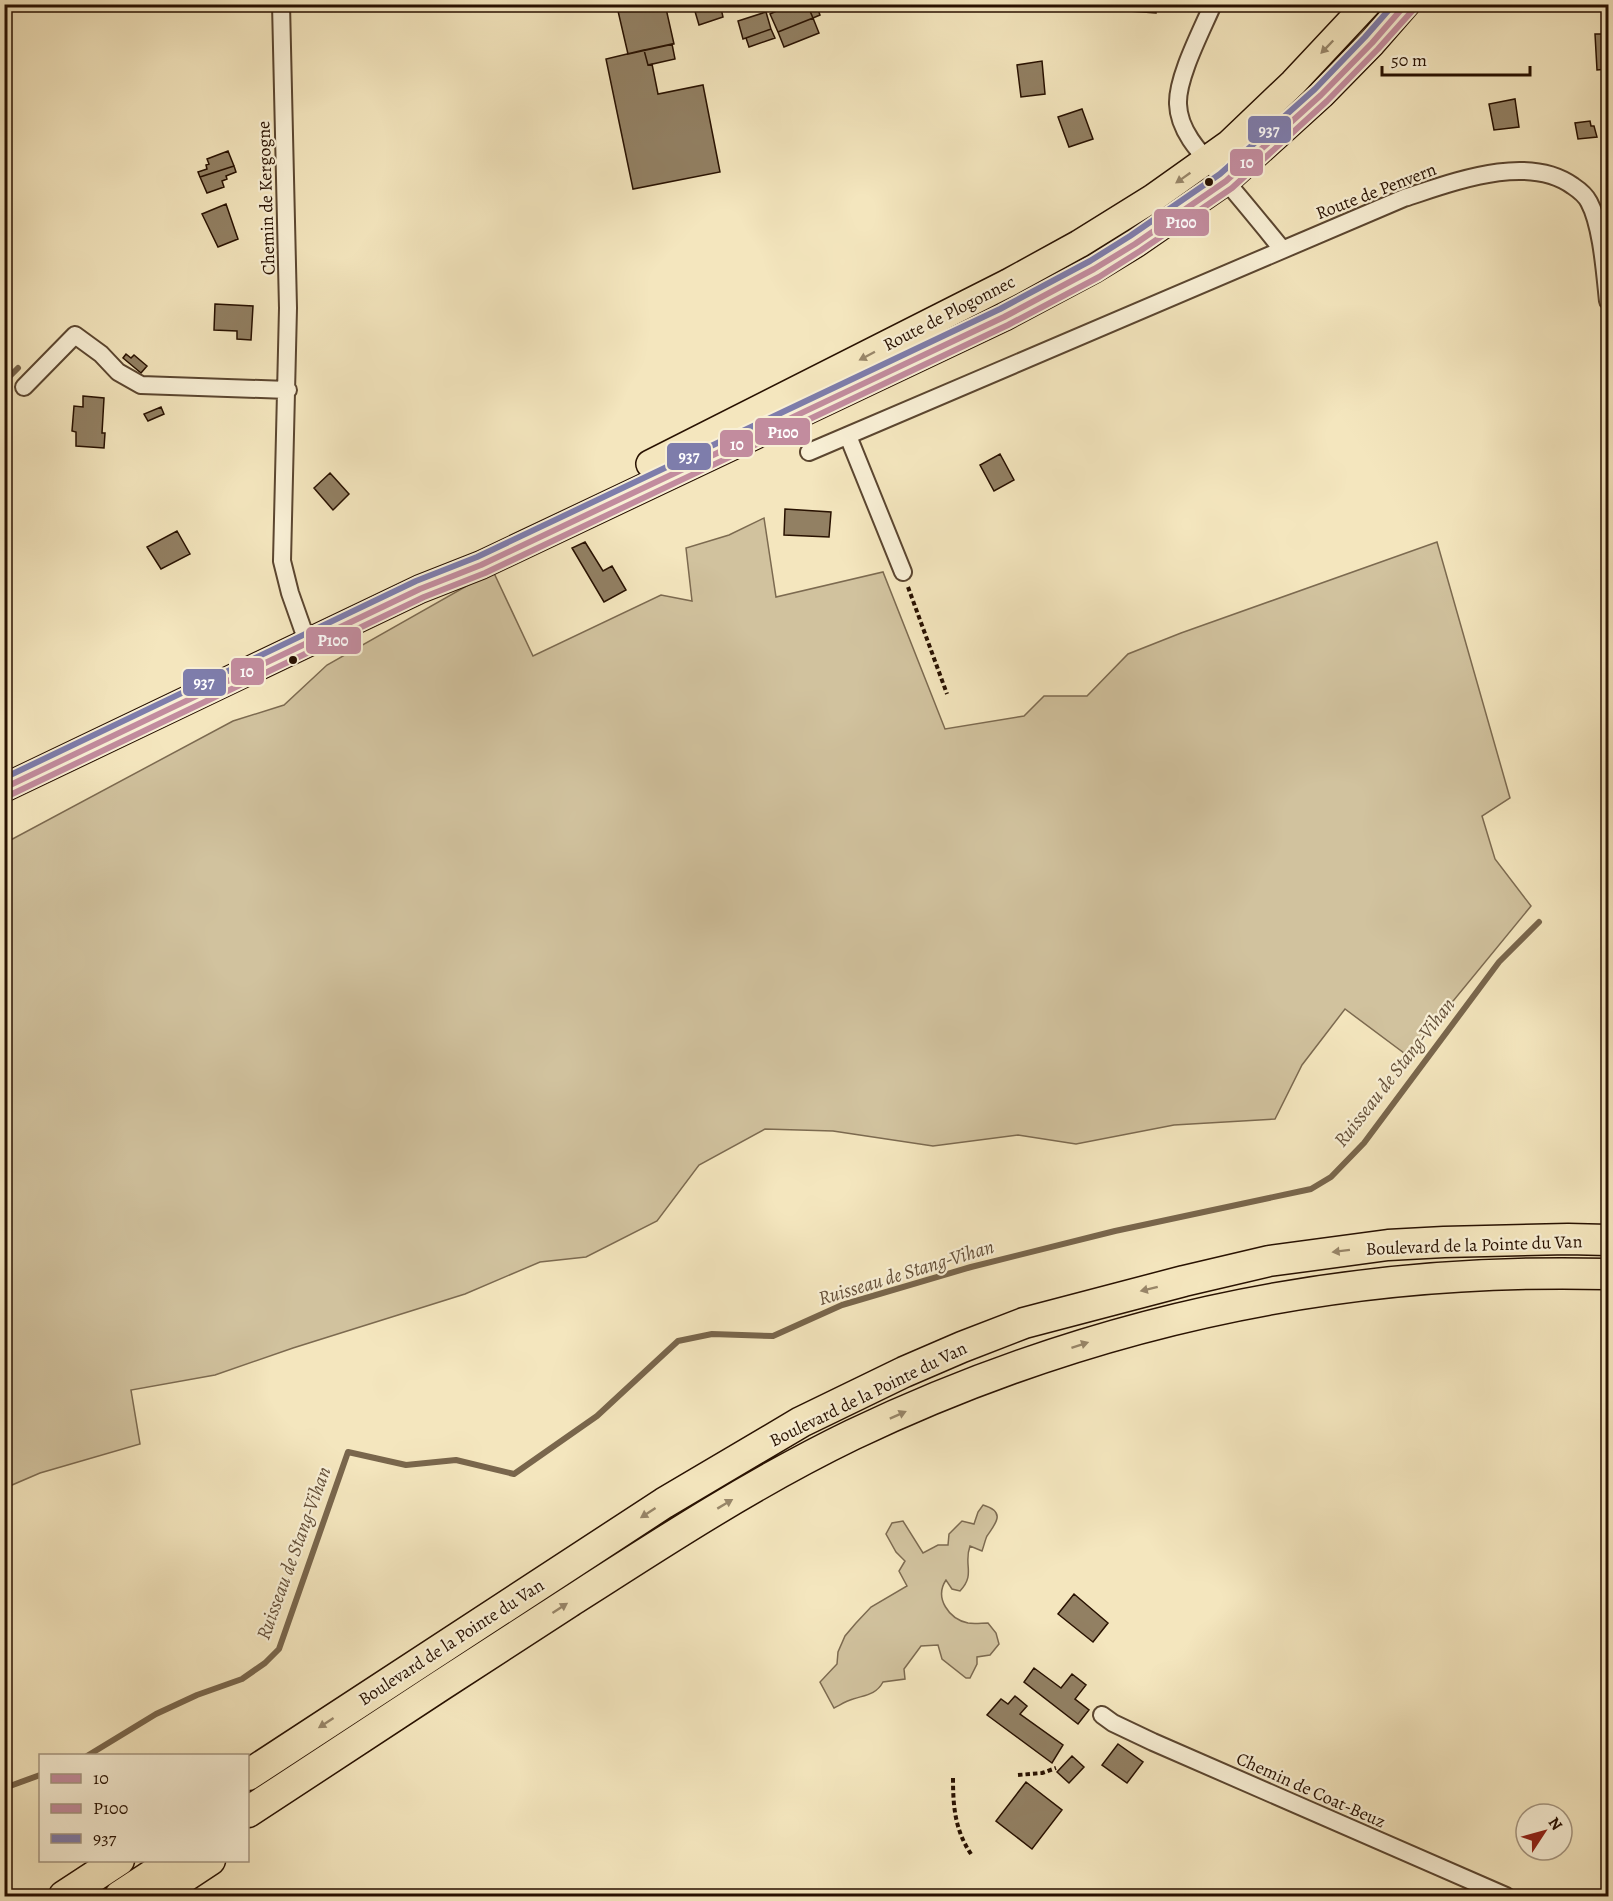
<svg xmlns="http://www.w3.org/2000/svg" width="1613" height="1901" font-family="Alegreya,serif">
  <rect width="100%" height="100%" fill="#f4e6be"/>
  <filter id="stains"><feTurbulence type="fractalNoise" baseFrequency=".00333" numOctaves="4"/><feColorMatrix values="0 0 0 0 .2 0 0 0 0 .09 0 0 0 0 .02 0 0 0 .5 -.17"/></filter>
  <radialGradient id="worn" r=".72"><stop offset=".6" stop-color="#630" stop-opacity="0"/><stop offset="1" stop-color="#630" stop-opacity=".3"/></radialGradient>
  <!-- green -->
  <path fill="#d1c29e" stroke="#7c6a50" stroke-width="1.5" d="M764,518L776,597L883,572L945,729L1024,716L1044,696H1087L1128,654L1181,633L1437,542L1510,798L1482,816L1495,859L1531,906L1408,1056L1345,1009L1302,1065L1275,1119L1174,1125L1076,1144L1018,1135L933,1146L833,1131L765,1129L699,1165L657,1221L586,1257L540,1262L465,1294L293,1348L215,1375L131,1390L140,1444L40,1473L5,1488V843L233,721L284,705L327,665L493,571L533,656L661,595L692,601L686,548L729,535Z
    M983,1505C1007,1512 995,1524 987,1536C985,1540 984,1546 982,1551L970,1546C963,1565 976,1574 960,1591L952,1589L946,1580C934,1598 949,1619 968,1623C974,1624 982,1623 988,1623L996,1633L999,1644L990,1655L977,1657V1664L970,1678H966L942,1659L938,1645L921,1646L904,1669L905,1679L883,1682C876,1695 865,1695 853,1699C846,1701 840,1705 834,1708L820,1682L837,1664L838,1652L845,1636L856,1623L871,1607L907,1586L899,1571L905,1561L896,1552L886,1534L892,1523L903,1521L923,1553L938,1545H948L949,1534L962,1521L974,1524L978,1512Z"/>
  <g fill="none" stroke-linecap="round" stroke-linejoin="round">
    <!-- stream -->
    <path stroke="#79664c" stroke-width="6" d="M4,382L18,368
      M87,1756L156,1714L197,1695L242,1679L265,1663L279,1649L348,1452L406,1465L456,1460L514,1474L597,1416L678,1341L712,1334L773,1336L842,1305L971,1267L1115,1231L1311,1189L1331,1177L1364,1143L1499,962L1539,922
      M4,1783L10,1786L40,1775"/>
  </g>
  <!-- building -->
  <path fill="#928063" stroke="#281101" stroke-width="1.5" d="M644,4H665L674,44L628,54L618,11Z
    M705,4H720L723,17L699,25L694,8Z
    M792,4H807L813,18L778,32L770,14Z
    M807,4H816L820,15L813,18Z
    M1116,4H1156V13L1115,10Z
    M766,12L771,29L743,39L738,21Z
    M813,18L819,33L784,47L778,32Z
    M771,29L775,38L749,47L746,38Z
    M1595,34H1607L1608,35V69L1597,70Z
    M672,44L675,59L648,65L644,50Z
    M644,50L648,65L652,64L658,94L703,85L720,172L633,189L606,59Z
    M1042,61L1045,94L1021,97L1017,65Z
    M1515,99L1519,127L1494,130L1489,104Z
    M1082,109L1093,139L1069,147L1058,117Z
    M1590,121L1591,126H1594L1597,137L1578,139L1575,123Z
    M228,151L234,166L200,177L198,172L207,169L206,165L209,164L207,159Z
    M234,166L236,172L226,176L227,179L222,181L224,187L207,193L200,177Z
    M226,204L238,239L218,247L202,214Z
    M215,304L253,306L251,340L237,339V331L214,330Z
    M126,354L131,358L134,355L147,366L141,373L123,358Z
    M83,396L104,398L102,433H105L104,448L76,446V432L72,431L74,406L83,407Z
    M161,407L164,414L148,421L144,414Z
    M1000,454L1014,480L994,491L980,465Z
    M330,473L349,494L333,510L314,488Z
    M785,509L831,512L829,537L784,535Z
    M177,531L190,554L161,569L147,547Z
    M585,542L603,571L612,566L626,590L604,602L572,548Z
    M1074,1594L1108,1623L1093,1642L1058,1614Z
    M1034,1668L1061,1688L1072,1674L1086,1685L1075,1699L1089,1710L1078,1724L1024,1682Z
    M1015,1696L1027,1706L1020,1714L1063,1745L1052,1763L987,1715L1001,1699L1008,1704Z
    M1118,1744L1143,1762L1127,1783L1102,1765Z
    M1072,1756L1084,1767L1069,1783L1057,1772Z
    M1026,1782L1062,1810L1032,1849L996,1821Z"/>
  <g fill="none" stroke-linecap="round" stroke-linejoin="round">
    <!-- street casing -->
    <g stroke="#5b4630" stroke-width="20">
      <path id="street" d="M281,4L288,308L282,561L290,593L308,644
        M1213,4C1202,30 1177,77 1178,104C1179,137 1210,162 1229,185C1247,206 1264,227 1282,249
        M24,387L75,335L101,354L118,372L141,385L288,390
        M848,436L903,572
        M809,452L1404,198C1454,182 1527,153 1573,186C1579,190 1586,196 1589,202C1602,226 1605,274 1608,301
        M1102,1715L1113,1723L1153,1742L1506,1896"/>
    </g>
    <!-- primary casing -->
    <g stroke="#281101" stroke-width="30">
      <path id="primary" d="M650,464L1008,283L1079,244L1153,198L1229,144L1293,83L1367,4
        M4,788L420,589L481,565L1004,317L1094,269L1135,244L1226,181L1321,95L1372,43L1406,4"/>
    </g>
    <!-- highway casing -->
    <g stroke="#281101" stroke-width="33">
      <path id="highway" d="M248,1775L664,1503L801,1422L904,1372L962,1347L1024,1323L1184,1281L1269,1261L1388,1245L1444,1242L1568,1239L1608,1240
        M248,1812C354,1742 461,1672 568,1603C661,1543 753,1483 852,1435C1091,1321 1344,1267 1608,1274
        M157,1895L210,1860
        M64,1896L119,1860
        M120,1896L175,1860"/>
    </g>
    <!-- path -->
    <path stroke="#281101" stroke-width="4" stroke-dasharray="4.5 3" stroke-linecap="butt" d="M908,587L947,694
      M1018,1775L1042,1773L1056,1768
      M953,1778C953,1807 955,1830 971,1854"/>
    <!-- street -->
    <use href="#street" stroke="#f8efd5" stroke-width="16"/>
    <!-- primary -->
    <use href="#primary" stroke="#f4e6be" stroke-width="27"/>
    <!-- highway -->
    <use href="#highway" stroke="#f4e6be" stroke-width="30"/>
    <!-- bus-1 casing -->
    <g stroke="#f8efd5" stroke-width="10">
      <path id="bus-1" d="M4,788L420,589L481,565L1004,317L1094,269L1135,244L1226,181L1321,95L1372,43L1406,4"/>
    </g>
    <!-- bus-2 casing -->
    <g stroke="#f8efd5" stroke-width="10">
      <path id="bus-2" d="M8,796L424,597L485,573L1008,325L1099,277L1140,251L1232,188L1327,101L1378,49L1413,10"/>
    </g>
    <!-- bus-3 casing -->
    <g stroke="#f8efd5" stroke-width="10">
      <path id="bus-3" d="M4,778L416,581L477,557L1000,309L1090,261L1130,236L1220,174L1315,89L1365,37L1394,4"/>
    </g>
    <!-- bus-1 -->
    <use href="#bus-1" stroke="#c28c9e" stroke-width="6"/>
    <!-- bus-2 -->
    <use href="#bus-2" stroke="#c28c9e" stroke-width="6"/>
    <!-- bus-3 -->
    <use href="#bus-3" stroke="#7e7dab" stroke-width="6"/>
  </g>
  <!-- one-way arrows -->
  <defs><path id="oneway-solid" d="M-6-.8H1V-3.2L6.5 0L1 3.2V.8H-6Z" transform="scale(1.5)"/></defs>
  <g fill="#988669">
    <use href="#oneway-solid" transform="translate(1327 47) rotate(134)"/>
    <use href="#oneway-solid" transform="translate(1183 178) rotate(145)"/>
    <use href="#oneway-solid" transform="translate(867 356) rotate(152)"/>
    <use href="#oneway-solid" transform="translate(1341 1251) rotate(173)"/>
    <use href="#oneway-solid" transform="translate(1149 1289) rotate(166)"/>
    <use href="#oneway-solid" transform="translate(1080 1345) rotate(-18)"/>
    <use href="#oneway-solid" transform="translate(898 1415) rotate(-24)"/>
    <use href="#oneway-solid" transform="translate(725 1504) rotate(-31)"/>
    <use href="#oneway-solid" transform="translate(648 1513) rotate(147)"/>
    <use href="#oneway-solid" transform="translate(560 1608) rotate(-33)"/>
    <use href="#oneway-solid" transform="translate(326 1723) rotate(147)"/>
  </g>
  <!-- markers -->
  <g fill="#281101" stroke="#f8efd5" stroke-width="2">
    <circle cx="1209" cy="182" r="5"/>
    <circle cx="293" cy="660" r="5"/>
  </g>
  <g text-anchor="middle" stroke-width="4.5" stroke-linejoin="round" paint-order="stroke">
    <!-- street labels -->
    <g font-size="18" fill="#281101" stroke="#f8efd5">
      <text transform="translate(1376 191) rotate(-21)" y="6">Route de Penvern</text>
      <text transform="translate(266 198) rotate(-92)" y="6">Chemin de Kergogne</text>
      <text transform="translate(949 313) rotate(-27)" y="6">Route de Plogonnec</text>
      <text transform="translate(1474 1245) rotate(-2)" y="6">Boulevard de la Pointe du Van</text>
      <text transform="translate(868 1394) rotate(-26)" y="6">Boulevard de la Pointe du Van</text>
      <text transform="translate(451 1642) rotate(-33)" y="6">Boulevard de la Pointe du Van</text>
      <text transform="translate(1311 1790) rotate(24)" y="6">Chemin de Coat-Beuz</text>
    </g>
    <!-- water labels -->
    <g font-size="20" font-style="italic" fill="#655039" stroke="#f8efd5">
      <text transform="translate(1394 1072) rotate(-52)" y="7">Ruisseau de Stang-Vihan</text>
      <text transform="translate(906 1272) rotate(-17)" y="7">Ruisseau de Stang-Vihan</text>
      <text transform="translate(293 1553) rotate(-70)" y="7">Ruisseau de Stang-Vihan</text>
    </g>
  </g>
  <g stroke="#f8efd5" stroke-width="2">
    <rect x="1247" y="115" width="45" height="29" rx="6" fill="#7e7dab"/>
    <rect x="1229" y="148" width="35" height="29" rx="6" fill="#c28c9e"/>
    <rect x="1153" y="208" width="57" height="29" rx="6" fill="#c28c9e"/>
    <rect x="754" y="417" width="57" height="29" rx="6" fill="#c28c9e"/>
    <rect x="719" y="429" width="35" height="29" rx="6" fill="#c28c9e"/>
    <rect x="666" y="442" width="46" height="29" rx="6" fill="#7e7dab"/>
    <rect x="305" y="626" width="57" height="29" rx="6" fill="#c28c9e"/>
    <rect x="230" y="657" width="35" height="29" rx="6" fill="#c28c9e"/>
    <rect x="182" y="668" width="45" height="29" rx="6" fill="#7e7dab"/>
  </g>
  <g font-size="16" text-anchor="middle" font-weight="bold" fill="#fff">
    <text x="1269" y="136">937</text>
    <text x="1247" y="168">10</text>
    <text x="1181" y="228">P100</text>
    <text x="783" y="438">P100</text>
    <text x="737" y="450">10</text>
    <text x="689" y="462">937</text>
    <text x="333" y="646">P100</text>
    <text x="247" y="677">10</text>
    <text x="204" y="688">937</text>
  </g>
  <!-- margin -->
  <rect width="1613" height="1901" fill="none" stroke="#f4e6be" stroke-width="24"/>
  <rect x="6" y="6" width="1601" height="1889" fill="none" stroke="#281101" stroke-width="3"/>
  <rect x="12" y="12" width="1589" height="1877" fill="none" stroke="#281101" stroke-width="1.5"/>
  <!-- legend -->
  <rect x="39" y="1754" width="210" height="108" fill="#f8efd5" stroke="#a59680" stroke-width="1.5"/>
  <rect x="51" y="1774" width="30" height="9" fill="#c28c9e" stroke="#a59680" stroke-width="1.5"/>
  <text x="93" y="1784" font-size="18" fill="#281101">10</text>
  <rect x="51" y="1804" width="30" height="9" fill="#c28c9e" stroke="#a59680" stroke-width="1.5"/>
  <text x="93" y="1814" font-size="18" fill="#281101">P100</text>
  <rect x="51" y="1834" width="30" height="9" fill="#7e7dab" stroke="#a59680" stroke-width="1.5"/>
  <text x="93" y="1844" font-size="18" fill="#281101">937</text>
  <!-- north arrow -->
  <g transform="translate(1544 1832) rotate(54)"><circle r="28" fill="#f8efd5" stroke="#a59680" stroke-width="1.5"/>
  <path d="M0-4.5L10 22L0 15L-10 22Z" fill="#8f2418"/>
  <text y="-9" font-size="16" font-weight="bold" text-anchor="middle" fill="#281101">N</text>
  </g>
  <!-- scale -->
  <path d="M1382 66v9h148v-9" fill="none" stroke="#281101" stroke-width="3"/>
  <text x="1391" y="66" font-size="18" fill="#281101" stroke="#f8efd5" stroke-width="4.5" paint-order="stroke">50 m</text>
  <rect width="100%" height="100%" filter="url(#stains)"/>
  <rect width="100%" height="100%" fill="url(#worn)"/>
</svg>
